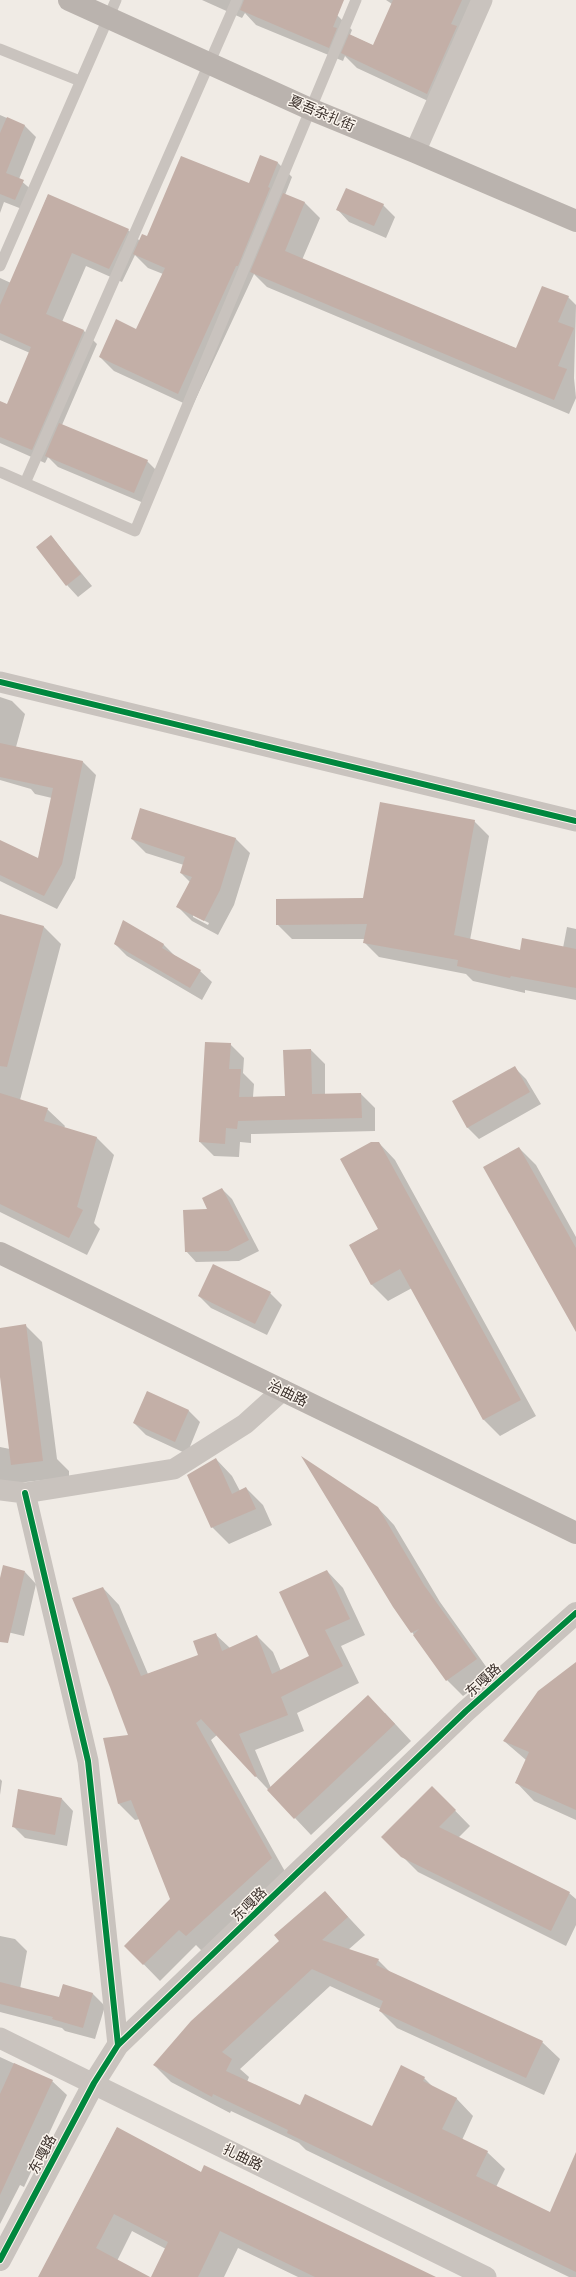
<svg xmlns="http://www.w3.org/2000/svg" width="576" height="2277" font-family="Barlow,'Noto Sans SC',sans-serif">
  <rect width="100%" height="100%" fill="#f0ebe5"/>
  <!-- shadow -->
  <path fill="#0003" fill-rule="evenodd" d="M202,0H342L337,15L352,30L350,35L374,46L392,4L386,0H482L441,107L357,68L345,56L343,61L256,25L245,13L242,18Z
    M0,115L25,126L36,137L19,179L34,192L27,211L4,202L0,213Z
    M261,156L278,163L292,177L285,195L305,203L320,218L302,260L517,349L568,297L576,305L574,378L576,398L569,414L267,287L254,274L192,407L114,371L100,357L137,330L163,274L148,268L135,255L122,282L86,266L62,322L84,331L97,344L62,425L147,461L159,473L146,504L58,467L48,457L45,463L0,443V402L8,405L30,353L0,340V278L11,283L48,195L128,230L140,241L249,185Z
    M383,205L395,217L386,238L349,222L338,210Z
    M51,536L92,586L78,597L67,585Z
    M0,697L12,701L25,714L16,747L83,762L96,775L75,878L57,909L0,881V841L38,860L52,798L35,794L31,789L0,780Z
    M141,809L236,839L250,853L234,905L218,935L192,921L178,907L190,882L181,873L184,865L146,853L132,839ZM193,915L209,923L208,925L193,917Z
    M474,821L489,836L470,940L521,951L563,948L567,927L576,929V1000L525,990V993L473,981L466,974L379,957L364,942L365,939H292L277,924L364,899Z
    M0,915L44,927L61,944L20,1100L47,1109L65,1126L64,1128L97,1138L114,1155L94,1223L100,1229L87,1255L0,1212Z
    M123,922L164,945L175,956L200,971L212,982L202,1000L127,956L115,944Z
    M230,1044L244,1058L243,1073L254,1084L253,1097L286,1096L311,1050L325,1064V1095L361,1094L375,1108V1131L251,1134V1143L240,1142L239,1157L214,1156L200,1142Z
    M514,1067L526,1079L541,1104L479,1139L467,1127Z
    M379,1143L395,1160L536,1416L500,1436L484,1420L412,1288L388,1301L372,1285L350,1245L379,1229Z
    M519,1148L536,1165L576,1237V1330Z
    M222,1189L232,1199L259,1251L239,1261L196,1262L186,1251Z
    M270,1293L282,1305L267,1335L211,1308L199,1296Z
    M25,1325L42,1342L57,1459L69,1471V1477L0,1485V1447L10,1449L0,1369V1329Z
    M147,1392L189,1411L200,1422L187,1454L146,1435L134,1423Z
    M216,1459L232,1476L240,1491L246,1488L263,1505L272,1525L229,1544L212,1527Z
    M378,1508L394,1525L440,1602L492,1675L463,1696L447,1680L412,1632Z
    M327,1571L343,1588L365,1635L341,1646L359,1683L297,1713L304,1731L255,1750L271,1788L385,1713L411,1741L311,1835L217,1735L211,1740L287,1875L203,1952L196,1945L160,1981L126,1946L172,1899L140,1819L135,1820L119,1804L129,1736L103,1588L119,1605L148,1674L199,1656L215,1634L230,1648L257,1636L273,1652L281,1671L310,1657Z
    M25,1572L36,1584L24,1636L3,1631L0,1627V1582Z
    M576,1665V1820L534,1801L516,1782L526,1760L504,1741Z
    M0,1779L2,1781L0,1795Z
    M432,1787L470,1826L458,1838L569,1893L576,1899V1925L566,1946L418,1872L383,1837Z
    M62,1799L73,1811L67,1846L25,1838L13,1826Z
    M325,1892L365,1935L348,1950L378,1960L392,1974L542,2042L560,2059L544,2095L397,2028L380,2011L381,2009L330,1986L240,2069L249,2077L247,2082L301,2107L372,2127L424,2078L434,2088L456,2098L473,2116L462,2140L487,2152L505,2169L496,2187L550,2213L576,2170V2277H569L306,2150L299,2143L231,2111L230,2113L171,2082L154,2065L280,1941Z
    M0,1936L15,1939L27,1951L20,1989L59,1999L63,1985L93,1994L105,2006L95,2039L65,2031L62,2028L0,2012Z
    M0,2057L52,2081L67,2095L24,2187L20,2185L0,2224Z
    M117,2128L202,2173L426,2277H298L238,2248L224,2277H167L166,2249L132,2231L117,2261L148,2277H39Z"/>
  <!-- building -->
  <path fill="#c3afa7" d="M244,0H344L333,27L337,28L329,48L240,10Z
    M393,0H462L451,24L457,26L427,94L341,53L349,34L373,45Z
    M7,117L25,125L6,173L24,180L15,200L0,194V133Z
    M260,155L278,162L268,187L270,188L238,266H236L178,394L99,357L116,319L136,329L165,268L133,254L142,234L147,236L181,156L249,183Z
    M346,188L384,204L374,226L336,210Z
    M283,193L305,202L285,251L516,348L542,286L569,296L558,322L574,328L558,366L567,369L554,400L250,272Z
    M48,194L129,229L109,269L72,253L46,314L84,330L32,450L0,437V401L7,404L31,347L0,333V305Z
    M59,423L148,460L134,493L45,456Z
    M51,535L81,574L66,586L36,547Z
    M0,743L83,761L62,864L44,896L0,875V840L38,858L53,788L0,777Z
    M380,802L475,820L454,935L520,950L522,938L576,949V988L511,976L510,978L457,966L458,960L363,943L367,924L276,925V899L363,898Z
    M140,808L236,838L220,890L204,921L176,907L192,877L180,873L185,857L131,839Z
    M0,914L44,926L7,1067L0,1066Z
    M123,920L164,944L162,948L201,970L190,988L114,944Z
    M205,1042L231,1043L229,1069H241L239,1097L285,1096L283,1050L311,1049L312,1094L361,1093L362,1118L238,1121L237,1129L226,1128L225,1144L199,1142Z
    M515,1066L530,1092L467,1128L452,1101Z
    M0,1093L48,1108L44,1121L97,1137L77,1207L83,1210L69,1238L0,1204Z
    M371,1142H379L521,1400L483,1420L400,1269L371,1285L349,1245L378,1229L340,1159Z
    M519,1147L576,1248V1332L483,1167Z
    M222,1188L249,1240L228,1251L185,1252L183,1210L207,1209L202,1198Z
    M213,1264L271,1292L255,1324L198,1296Z
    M26,1324L43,1461L11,1465L0,1377V1328Z
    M147,1391L189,1410L175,1442L133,1423Z
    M301,1456L378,1507L424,1585L477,1659L446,1681L413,1635L419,1629L411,1633L393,1607Z
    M216,1458L232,1494L246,1487L256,1509L211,1528L187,1475Z
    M3,1565L25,1571L8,1643L0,1642V1578Z
    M327,1570L350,1619L325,1630L343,1666L281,1697L288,1715L239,1734L257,1776L255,1777L201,1719L196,1723L272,1858L186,1936L179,1930L143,1965L124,1946L170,1899L131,1800L118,1804L103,1738L128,1735L110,1687L72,1598L103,1587L141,1676L198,1655L193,1641L216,1633L222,1651L257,1635L272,1674L309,1656L279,1592Z
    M576,1662V1810L515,1783L529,1752L503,1741L538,1691Z
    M368,1695L395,1724L294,1819L267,1790Z
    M432,1786L456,1810L439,1827L570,1892L551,1931L401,1857L381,1837Z
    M18,1789L62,1798L55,1835L12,1827Z
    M325,1891L348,1917L322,1940L379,1959L376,1965L543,2041L526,2078L379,2011L383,2001L312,1969L222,2052L232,2059L226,2071L300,2105L305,2094L372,2126L401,2065L425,2077L423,2081L457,2098L442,2129L488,2151L476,2176L550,2212L576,2152V2272L287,2133L288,2130L213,2094L212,2097L153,2065L191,2021L279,1941L274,1935Z
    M0,1982L59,1997L63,1984L93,1993L83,2028L52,2019L53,2017L0,2004Z
    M14,2063L53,2080L0,2195V2094Z
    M117,2127L201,2172L204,2165L436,2277H315L220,2231L198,2277H151L168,2242L114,2214L96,2248L150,2277H38Z"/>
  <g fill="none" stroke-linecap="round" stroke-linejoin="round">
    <!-- service -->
    <path stroke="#c9c3be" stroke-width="11" d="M0,49L80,81
      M0,266L116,0
      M0,472L135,531L356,0
      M25,483L237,0"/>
    <!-- minor -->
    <path stroke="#c9c3be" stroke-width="21" d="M415,152L482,0
      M0,682L576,821
      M0,1490L25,1493L174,1469L245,1424L283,1390
      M25,1493L88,1761L118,2045
      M0,2038L486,2277"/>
    <!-- tertiary -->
    <path stroke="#c9c3be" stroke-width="22" d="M0,2260L94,2083L118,2045L466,1711L576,1613"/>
    <!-- secondary -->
    <path stroke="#bab3ae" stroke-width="22" d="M69,0L310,109L415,152L576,221
      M0,1253L576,1533"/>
    <!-- cycleway casing -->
    <g stroke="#fbf5ee" stroke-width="8">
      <path id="cycleway" d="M0,682L576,821
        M25,1493L88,1761L118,2045
        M0,2260L94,2083L118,2045L466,1711L576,1613"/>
    </g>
    <!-- cycleway -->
    <use href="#cycleway" stroke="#00873e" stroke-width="6"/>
  </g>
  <g text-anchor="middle" stroke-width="3" stroke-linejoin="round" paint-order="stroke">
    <!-- street labels -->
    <g font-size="14" fill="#3b302b" stroke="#fbf5ee">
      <text transform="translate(322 113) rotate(23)" y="5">夏吾杂扎街</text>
      <text transform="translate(288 1393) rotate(26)" y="5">治曲路</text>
      <text transform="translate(483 1680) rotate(-42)" y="5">东嘎路</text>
      <text transform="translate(249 1904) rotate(-44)" y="5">东嘎路</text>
      <text transform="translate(42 2154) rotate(-62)" y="5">东嘎路</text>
      <text transform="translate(243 2157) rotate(26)" y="5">扎曲路</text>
    </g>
  </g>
</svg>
